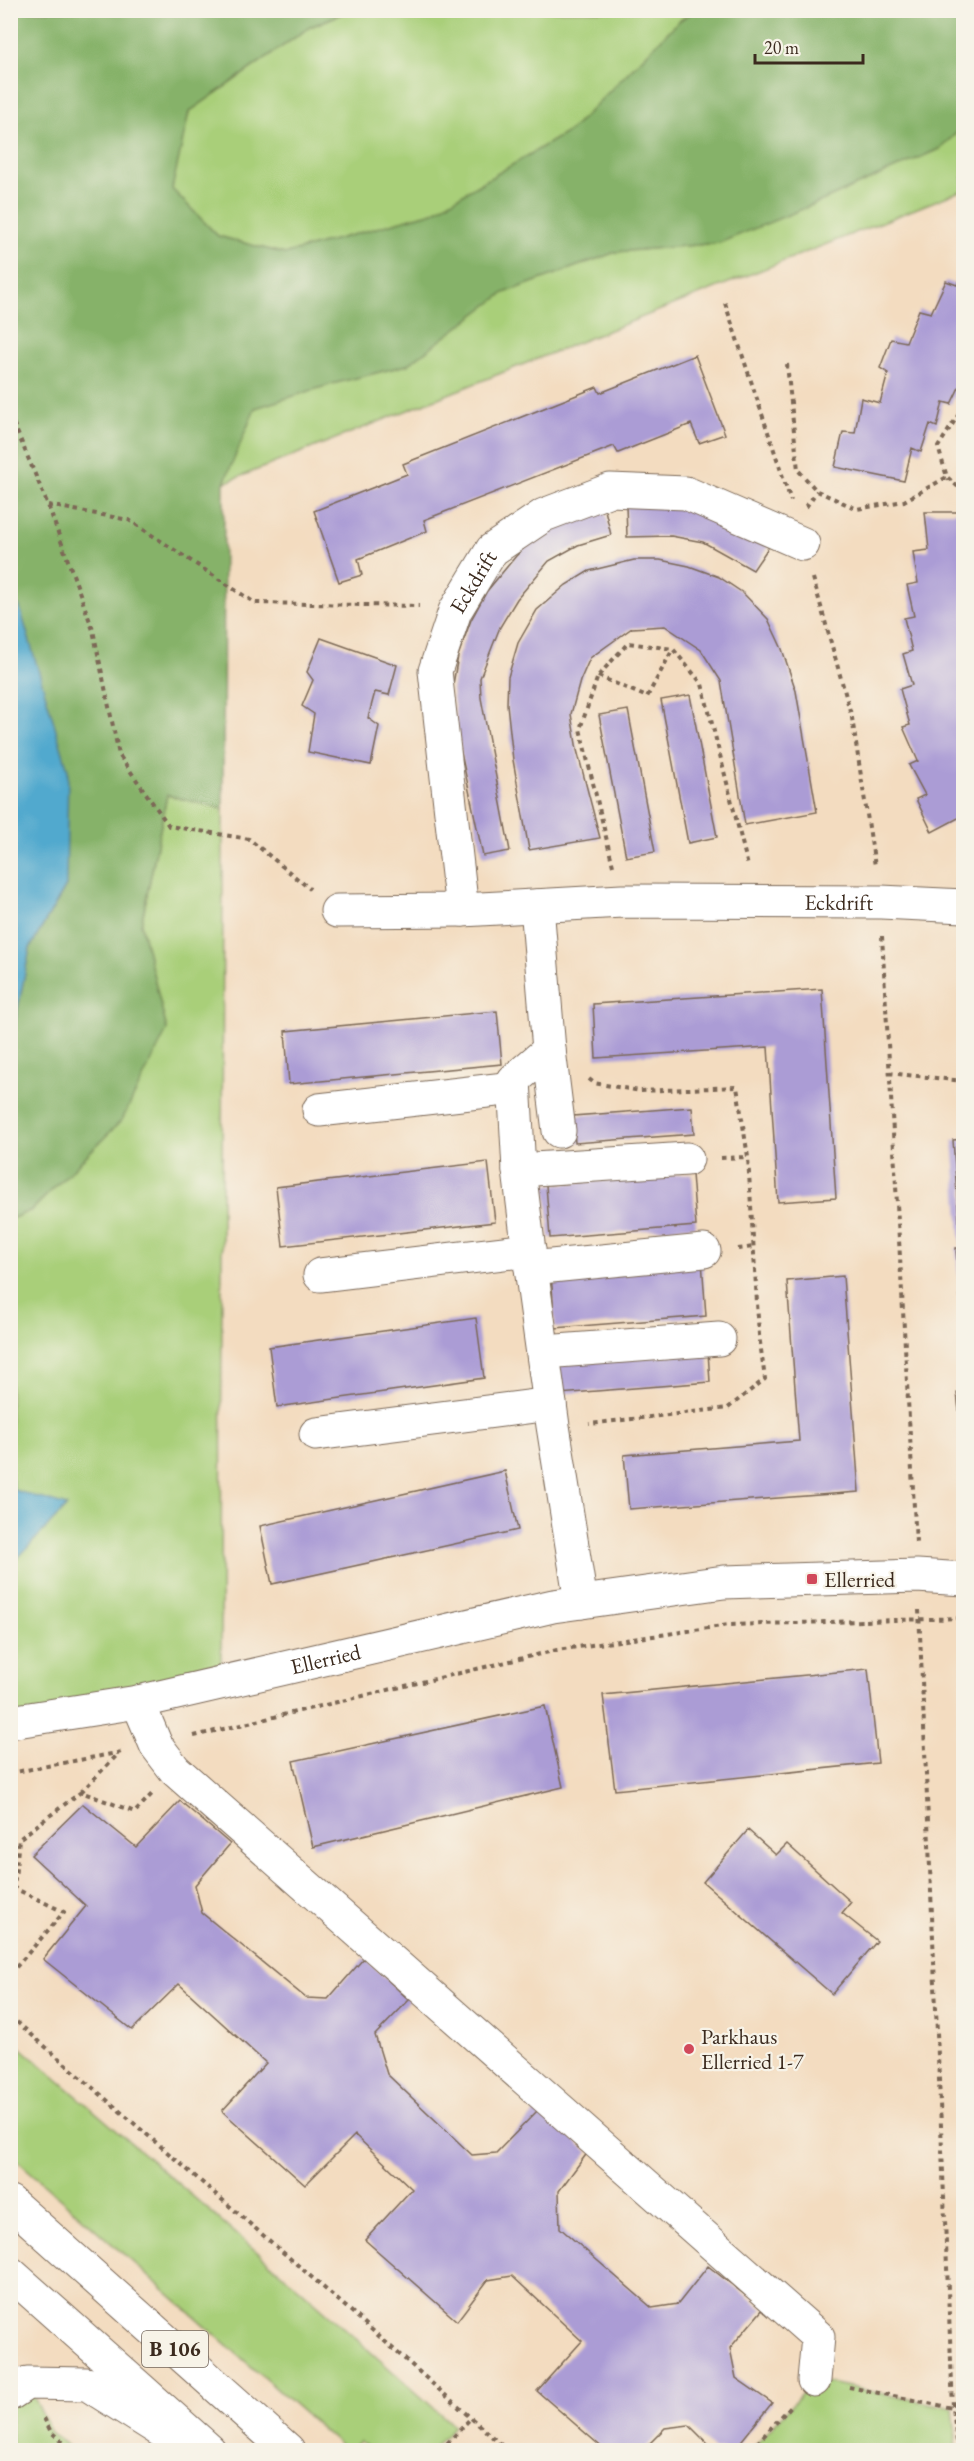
<svg xmlns="http://www.w3.org/2000/svg" width="974" height="2461" font-family="'EB Garamond',serif">
  <rect width="100%" height="100%" fill="#f7f3e8"/>
  <filter id="ink" filterUnits="userSpaceOnUse"><feTurbulence type="fractalNoise" baseFrequency=".0167" numOctaves="2"/><feDisplacementMap in="SourceGraphic" scale="12" xChannelSelector="R" yChannelSelector="G"/><feConvolveMatrix kernelMatrix="1 2 1 2 8 2 1 2 1" color-interpolation-filters="sRGB"/></filter>
  <filter id="wash" filterUnits="userSpaceOnUse"><feTurbulence type="fractalNoise" baseFrequency=".008" numOctaves="4" result="noise"/><feDisplacementMap in="SourceGraphic" scale="24" xChannelSelector="R" yChannelSelector="G"/><feGaussianBlur stdDeviation="1.35" result="paint"/><feColorMatrix in="noise" values="0 0 0 0 0 0 0 0 0 0 0 0 0 0 0 0 0 1.4 0 .05"/><feComposite in="paint" operator="in"/></filter>
  <g filter="url(#wash)">
    <rect width="100%" height="100%" fill="#f3dcc0"/>
    <!-- green -->
    <path fill="#a9cf79" stroke="#727c4c" stroke-width="1.5" d="M348,11H694L679,21L571,130L433,212L285,254L218,236L171,189L189,112L310,27Z
      M963,127V190L224,483L255,408L332,384L407,365L503,293L616,252L719,243L939,149Z
      M167,795L223,809L221,1682L11,1722L10,1219L32,1210L167,1030L141,925Z
      M11,2039L300,2289L454,2426L432,2450H371L360,2441L351,2450H346L11,2155Z
      M814,2380L953,2408L957,2450H751Z
      M27,2383L51,2432L72,2450H11L10,2394Z"/>
    <!-- forest -->
    <path fill="#86b269" stroke="#606e44" stroke-width="1.5" d="M11,11H348L310,27L189,112L172,189L218,236L285,254L433,212L571,130L679,21L694,11H963V127L939,149L815,204L719,243L616,252L504,293L407,365L332,384L255,408L224,483L223,809L167,795L141,925L167,1030L122,1120L32,1210L11,1219V1043L30,948L66,886L19,606L11,604Z"/>
    <!-- water -->
    <path fill="#51a9ce" stroke="#466a76" stroke-width="1.5" d="M11,604L19,605L68,770L66,886L30,948L11,1043Z
      M11,1475L14,1490L67,1506L11,1565Z"/>
    <g id="blocks">
      <!-- building -->
      <path fill="#ab9cd5" d="M964,273V377L951,404L943,402L937,427L930,424L921,452L912,448L904,481L835,467L843,432L855,433L861,398L880,403L888,373L880,368L891,339L906,342L919,310L931,313L946,281L957,285Z
        M695,355L725,434L699,443L691,424L618,453L614,446L424,520L427,531L358,559L362,575L339,582L314,511L407,474L403,464L597,387L600,393Z
        M626,504L693,509L770,545L753,570L703,542L671,536L627,537Z
        M605,510L611,535L578,545L549,561L517,599L500,627L480,678L481,698L510,851L483,856L460,748L452,690L458,656L471,620L487,591L516,556L535,537L573,516Z
        M925,512H964V815L932,832L916,799L925,795L909,765L918,761L903,727L910,725L900,689L912,685L903,654L912,651L904,618L914,616L907,585L918,583L913,552L929,550Z
        M634,560H660L689,566L719,577L743,593L768,619L782,649L796,691L817,812L745,825L721,681L701,650L665,626L632,628L590,658L580,681L571,714L577,750L600,838L529,850L513,760L507,704L508,677L518,643L537,610L566,585L589,571Z
        M321,638L397,665L389,695L375,692L368,718L379,726L371,765L308,752L314,714L302,706L313,680L307,672Z
        M690,695L717,837L688,843L661,700Z
        M628,710L655,852L626,857L599,715Z
        M822,989L836,1198L778,1202L768,1047L596,1058L593,1004Z
        M497,1011L502,1064L289,1084L285,1031Z
        M692,1107L694,1134L575,1143L573,1116Z
        M964,1139V1328H962L956,1248H961L953,1140Z
        M488,1162L495,1222L283,1246L276,1187Z
        M692,1174L696,1226L550,1238L546,1185Z
        M702,1261L706,1316L555,1328L551,1273Z
        M843,1276L859,1492L629,1509L624,1455L799,1441L787,1281Z
        M476,1318L484,1378L277,1407L269,1347Z
        M708,1352L710,1382L559,1394L557,1364Z
        M964,1390V1437H962L957,1393Z
        M505,1471L518,1530L272,1584L260,1526Z
        M868,1669L878,1763L615,1790L603,1695Z
        M545,1706L563,1787L313,1847L293,1761Z
        M180,1801L230,1844L195,1885L202,1913L306,1998L328,1999L364,1958L409,2000L375,2035L387,2074L472,2155L496,2153L539,2109L588,2152L559,2191L560,2228L652,2308L678,2304L708,2266L763,2309L730,2348L736,2378L772,2403L734,2450H714L689,2425L665,2428L643,2450H605L537,2391L582,2341L512,2276L488,2280L457,2321L365,2240L412,2189L355,2135L305,2185L222,2111L266,2063L179,1984L132,2030L43,1959L86,1906L31,1855L83,1804L136,1847Z
        M748,1830L776,1855L787,1844L851,1902L842,1913L877,1941L832,1994L703,1882Z"/>
    </g>
  </g>
  <g filter="url(#ink)">
    <use href="#blocks" fill-opacity="0" stroke="#7b6857" stroke-width="1.5"/>
    <g fill="none" stroke-linecap="round" stroke-linejoin="round">
      <!-- minor casing -->
      <g stroke="#7b6857" stroke-width="35">
        <g id="minor">
          <path d="M537,906L549,1050L559,1131"/>
          <path id="s1" d="M462,910L435,671L455,611L492,550L544,515L610,490L686,493L803,544"/>
          <path id="s2" d="M337,911L462,910L622,901L881,902L964,906"/>
          <path d="M549,1050L514,1080L519,1170L531,1268L553,1426L581,1602"/>
          <path d="M319,1110L514,1088"/>
          <path d="M519,1170L687,1159"/>
          <path d="M531,1268L704,1251"/>
          <path d="M320,1275L529,1250"/>
          <path d="M544,1352L719,1339"/>
          <path d="M316,1434L550,1404"/>
          <path d="M138,1702L156,1745L175,1770L818,2337L814,2380"/>
          <path id="s3" d="M10,1722L138,1702L553,1606L724,1582L917,1576L964,1579"/>
        </g>
      </g>
      <!-- highway casing -->
      <g stroke="#7b6857" stroke-width="35">
        <path id="highway" d="M10,2202L288,2450
          M10,2273L209,2450
          M10,2394L27,2383L87,2384L168,2435"/>
      </g>
      <!-- path -->
      <path stroke="#7b6857" stroke-width="4" stroke-dasharray="4.5 4.5" stroke-linecap="butt" d="M725,303L791,501
        M787,364L798,470L817,491L857,509L904,501L947,477
        M964,406L938,447L947,477L964,492
        M10,415L48,505L93,630L119,755L169,826L249,839L310,889
        M48,505L129,520L255,603L419,606
        M806,507L817,491
        M813,578L852,718L875,866
        M598,676L647,697L673,649
        M613,866L580,729L598,676L628,643L673,649L702,684L748,866
        M882,936L916,1543
        M889,1073L964,1081
        M589,1079L594,1083L640,1091L737,1087L748,1157L759,1335L765,1379L728,1408L589,1424
        M721,1158L748,1157
        M738,1249L754,1247
        M919,1610L953,2408L958,2450
        M194,1736L557,1650L729,1625L964,1618
        M10,1773L122,1752
        M81,1792L120,1752
        M10,1974L64,1912L14,1888L19,1839L81,1792L135,1812L152,1794
        M10,2016L353,2313L507,2450
        M849,2387L953,2408
        M44,2418L51,2432L72,2450
        M441,2450L470,2419
        M751,2450L791,2406"/>
      <!-- minor -->
      <use href="#minor" stroke="#fff" stroke-width="33"/>
      <!-- highway -->
      <use href="#highway" stroke="#fff" stroke-width="33"/>
    </g>
  </g>
  <!-- markers -->
  <g fill="#d1495b" stroke="#f7f3e8" stroke-width="2">
    <rect x="806" y="1573" width="12" height="12" rx="3"/>
    <circle cx="689" cy="2049" r="6"/>
  </g>
  <g text-anchor="middle" stroke-width="4.5" stroke-linejoin="round" paint-order="stroke">
    <!-- shield labels -->
    <rect fill="#f7f3e8" stroke="#73665b" stroke-width="1.5" x="142" y="2331" width="66" height="36" rx="4.5"/>
    <g font-size="21" font-weight="bold" fill="#3b2a1e">
      <text x="175" y="2356">B 106</text>
    </g>
    <!-- street labels -->
    <g font-size="22" fill="#3b2a1e" stroke="#f7f3e8">
      <text dy="8" stroke="none"><textPath href="#s1" startOffset="338">Eckdrift</textPath></text>
      <text dy="8" stroke="none"><textPath href="#s2" startOffset="502">Eckdrift</textPath></text>
      <text dy="8" stroke="none"><textPath href="#s3" startOffset="322">Ellerried</textPath></text>
    </g>
    <!-- poi labels -->
    <g font-size="22" fill="#3b2a1e" stroke="#f7f3e8" text-anchor="start">
      <text x="824" y="1587">Ellerried</text>
      <text x="701" y="2044">Parkhaus<tspan x="701" dy="25">Ellerried 1-7</tspan></text>
    </g>
  </g>
  <!-- margin -->
  <rect width="974" height="2461" fill="none" stroke="#f7f3e8" stroke-width="36"/>
  <!-- scale -->
  <path d="M755 54v9h108v-9" fill="none" stroke="#3b2a1e" stroke-width="3"/>
  <text x="764" y="54" font-size="18" fill="#3b2a1e" stroke="#f7f3e8" stroke-width="4.5" paint-order="stroke">20 m</text>
</svg>
